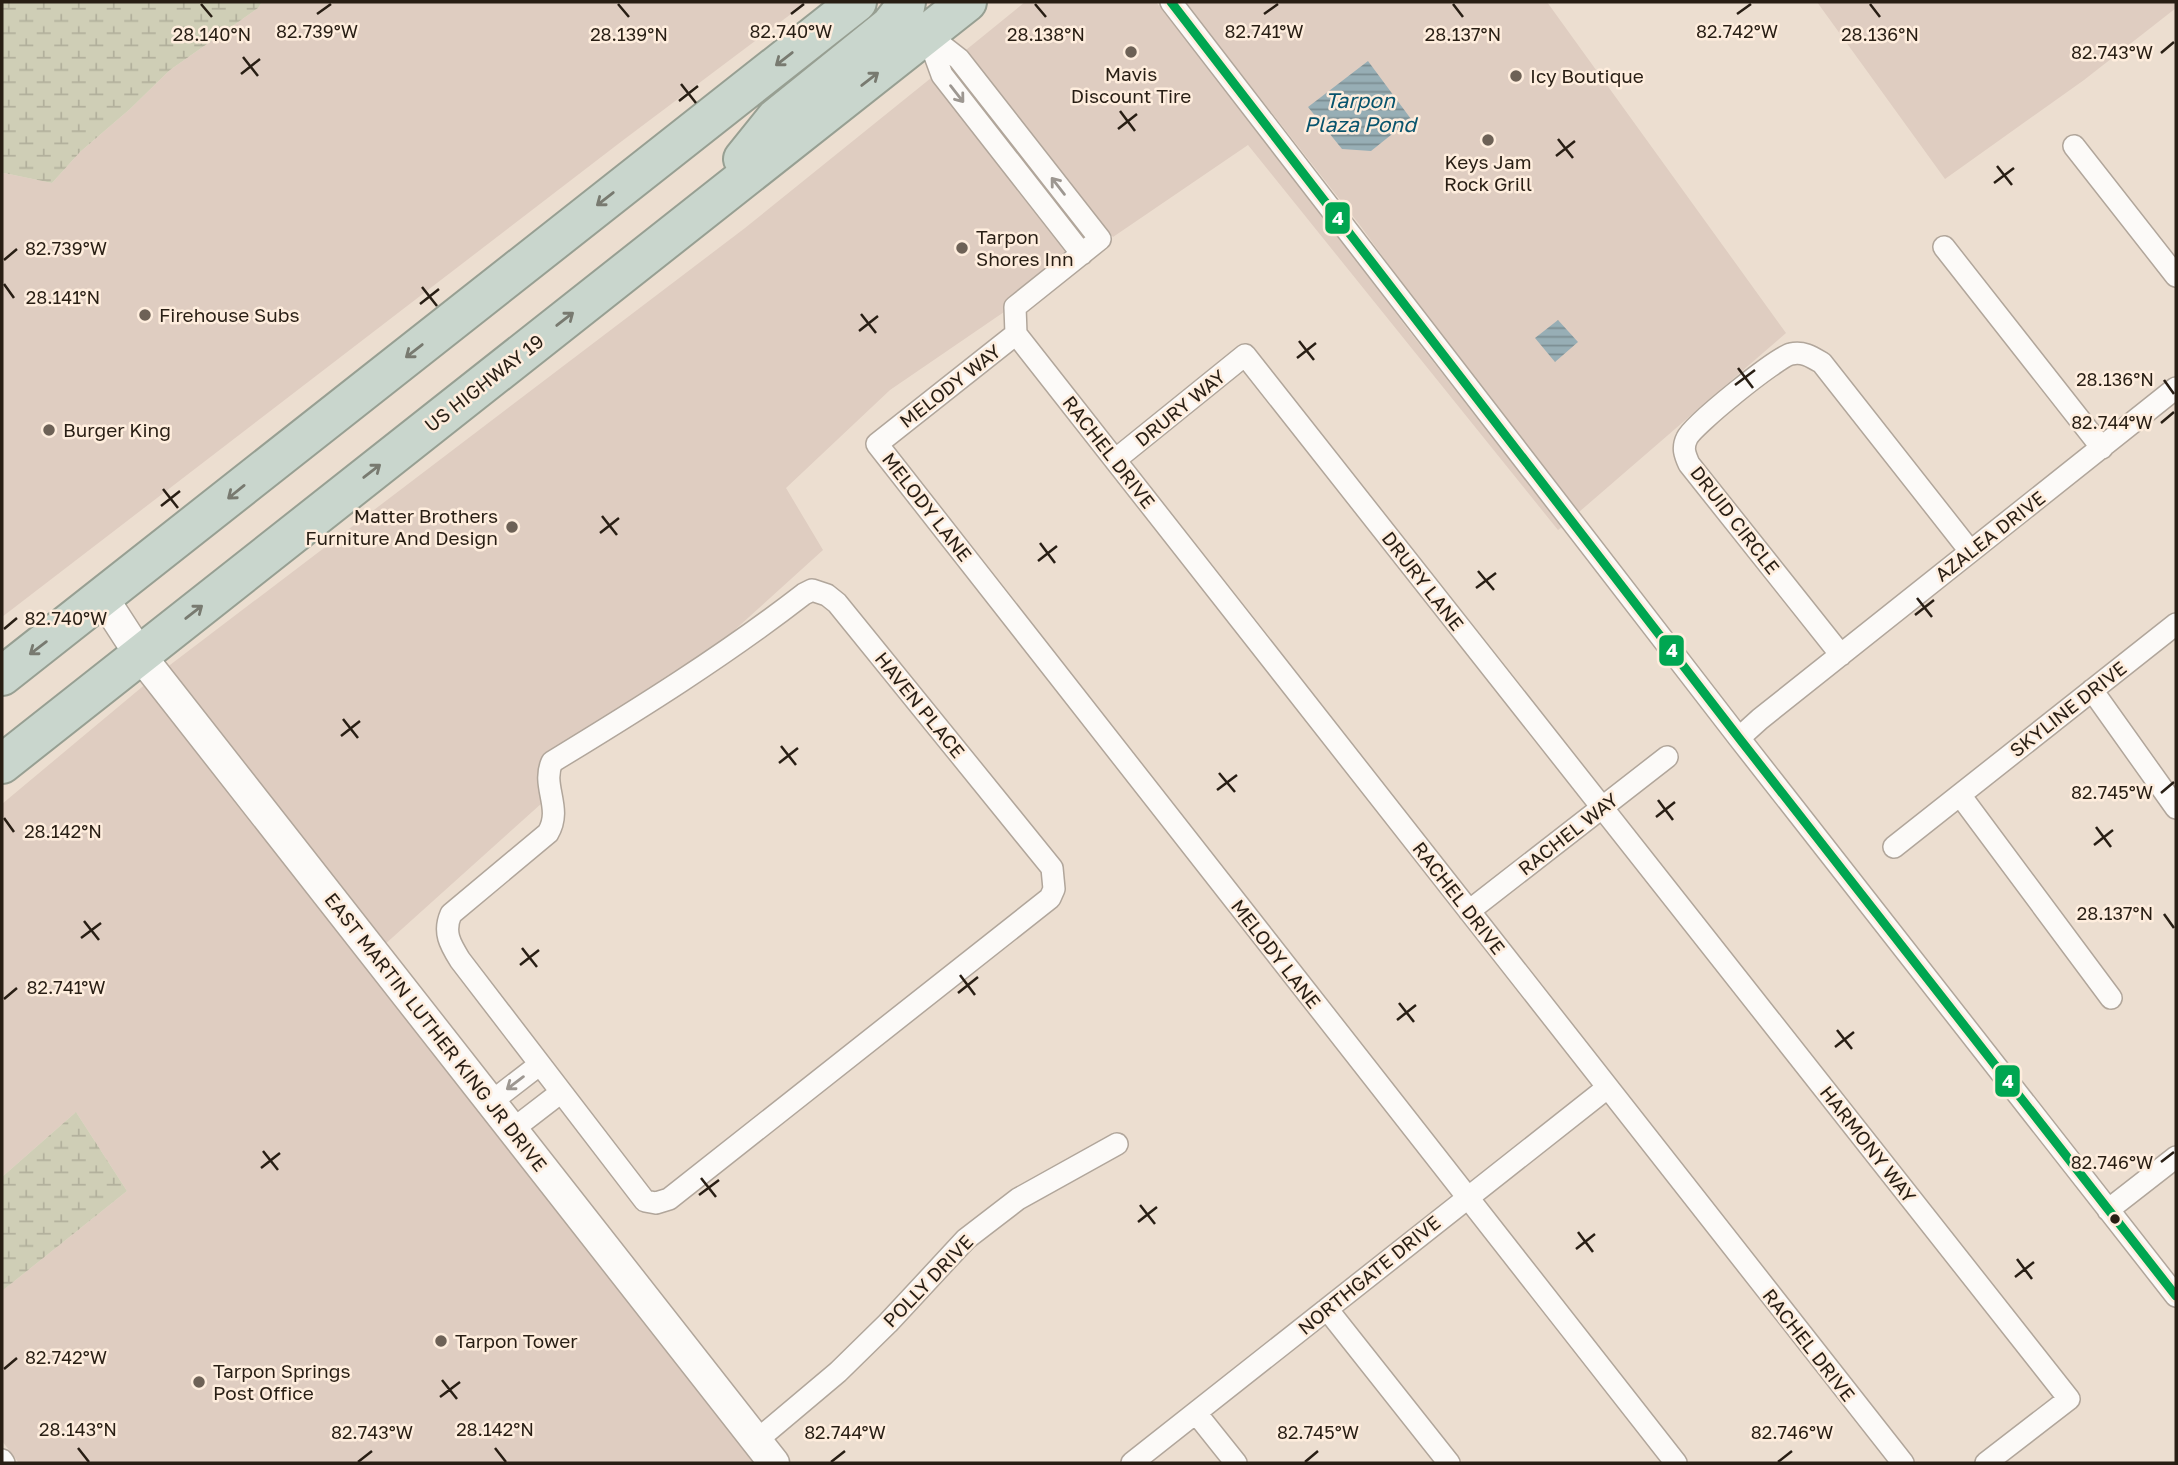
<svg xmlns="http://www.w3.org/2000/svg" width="2178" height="1465" font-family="'Golos Text',sans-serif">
  <defs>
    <pattern id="wetland-marsh" width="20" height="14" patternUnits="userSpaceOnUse" patternTransform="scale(1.75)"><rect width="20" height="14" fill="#cfceb6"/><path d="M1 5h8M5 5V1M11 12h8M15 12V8" fill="none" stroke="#b2b09c"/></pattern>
    <pattern id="water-rules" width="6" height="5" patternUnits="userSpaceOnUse" patternTransform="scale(1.75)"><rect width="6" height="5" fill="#97aeb5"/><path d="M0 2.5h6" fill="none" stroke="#7b8d92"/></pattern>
  </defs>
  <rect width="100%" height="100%" fill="#ecded0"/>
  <!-- commercial -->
  <path fill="#dfcdc1" d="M262,2H807L622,141L2,617V175L4,173L52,183L80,152L130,109L170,70L258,8Z
    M1025,2H1156L1341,238L1406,327L1562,527L1558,530L1248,145L1113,237L966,50Z
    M1185,2H1547L1786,333L1579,512L1424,313L1359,224Z
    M1817,2H2176V8L2084,80L1945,179Z
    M931,78L1066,253L1008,299L1004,312L890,390L786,488L823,550L718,645L542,759L538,772L542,803L383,946L166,668L745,228Z
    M148,682L759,1463H19L2,1441V1291L127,1191L76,1112L2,1177V804Z"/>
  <!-- wetland -->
  <path fill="url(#wetland-marsh)" d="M2,2H262L258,8L170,70L130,109L80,152L52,183L4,173L2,175Z
    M76,1112L127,1191L2,1291V1177Z"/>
  <!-- water -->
  <path fill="url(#water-rules)" d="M1368,61L1411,119L1371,151L1342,149L1308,107Z
    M1558,320L1578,342L1555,362L1535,338Z"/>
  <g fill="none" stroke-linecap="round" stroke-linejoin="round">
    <!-- street casing -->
    <g stroke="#b1a69b" stroke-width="24">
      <path id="street" d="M1171,2L1739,738L2176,1296
        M927,34L959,59L1100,239L1015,307L1016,334
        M927,34L942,75L1082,254
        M2074,146L2176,276
        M1944,247L2102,448
        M1016,334L877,444L1676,1463
        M1016,334L1903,1463
        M1115,460L1245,355L2069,1399L1986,1463
        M812,590L827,595L837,603L1052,868L1054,889L1050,898L669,1199L656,1203L645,1201L460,960C450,944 443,932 451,914L548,833C563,808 541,786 552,762C639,709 724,656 804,594Z
        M1841,655L1689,464C1685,455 1682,448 1687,438C1693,425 1777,357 1791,354C1803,351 1812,357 1822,363L1970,551
        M2092,690L2176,808
        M1739,738L1760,719L2176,388
        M1960,795L2111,998
        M1894,847L2176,624
        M1469,911L1667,757
        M491,1102L539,1065
        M512,1130L560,1093
        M2108,1210L2176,1157
        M1327,1309L1449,1463
        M1196,1413L1236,1463
        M756,1441L838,1372L888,1323L966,1239L1018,1199L1117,1144
        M2,1460L4,1463
        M1132,1463L1607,1088"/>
    </g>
    <!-- secondary casing -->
    <g stroke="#b1a69b" stroke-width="33">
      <path id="secondary" d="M103,598L140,655L774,1463"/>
    </g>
    <!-- highway casing -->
    <g stroke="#979f92" stroke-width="42">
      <path id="highway" d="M743,159L776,118L890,26L905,7L906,2
        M2,676L857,2
        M2,764L967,2"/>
    </g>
    <!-- street -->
    <use href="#street" stroke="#fcfaf8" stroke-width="21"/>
    <!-- secondary -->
    <use href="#secondary" stroke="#fcfaf8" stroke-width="30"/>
    <!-- highway -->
    <use href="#highway" stroke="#c9d6cd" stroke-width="38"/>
    <!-- bus-1 casing -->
    <g stroke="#feeddd" stroke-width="14">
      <path id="bus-1" d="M1171,2L1739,738L2176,1296"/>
    </g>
    <!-- bus-1 -->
    <use href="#bus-1" stroke="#00a651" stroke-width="9"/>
  </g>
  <!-- one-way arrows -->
  <defs><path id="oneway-shaft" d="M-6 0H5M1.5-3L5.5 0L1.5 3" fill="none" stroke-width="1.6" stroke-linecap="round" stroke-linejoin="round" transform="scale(1.75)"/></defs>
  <g stroke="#787a70">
    <use href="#oneway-shaft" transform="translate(784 59) rotate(142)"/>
    <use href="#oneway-shaft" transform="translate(870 79) rotate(-38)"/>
    <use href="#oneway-shaft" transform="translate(605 199) rotate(142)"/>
    <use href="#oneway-shaft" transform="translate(565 319) rotate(-38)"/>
    <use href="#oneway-shaft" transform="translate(414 351) rotate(142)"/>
    <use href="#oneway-shaft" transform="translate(372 471) rotate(-38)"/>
    <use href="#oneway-shaft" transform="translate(236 492) rotate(141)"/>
    <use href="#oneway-shaft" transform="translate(194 612) rotate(-38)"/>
    <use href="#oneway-shaft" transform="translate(38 648) rotate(143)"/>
  </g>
  <g stroke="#9d9791">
    <use href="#oneway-shaft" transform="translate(957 94) rotate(52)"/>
    <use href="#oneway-shaft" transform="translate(1058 186) rotate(-128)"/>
    <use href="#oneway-shaft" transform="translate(515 1083) rotate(143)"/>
  </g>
  <!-- ticks -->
  <path fill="none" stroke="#281e14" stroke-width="2.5" d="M201,4L212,17M618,4L629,17M1035,4L1046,17M1453,4L1463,17M1870,4L1880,17M317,14L331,4M791,14L804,4M1264,14L1278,4M1737,14L1751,4M2161,53L2174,42M243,57L258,76M241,74L260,59M681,84L696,103M679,101L698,86M1120,111L1135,131M1118,129L1137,114M1558,139L1573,158M1556,156L1575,141M1997,166L2012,185M1994,183L2014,168M4,260L17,249M4,284L14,298M422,287L437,306M420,304L439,289M861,314L876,333M859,331L878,316M1299,341L1314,360M1297,358L1316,343M1738,368L1753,388M2164,380L2174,394M1735,385L1755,370M2161,423L2174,412M163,489L178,508M161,506L180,491M602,516L617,535M600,533L619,518M1040,543L1055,563M1038,561L1057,546M1478,571L1494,590M1476,588L1496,573M1917,598L1932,617M1915,615L1934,600M4,629L17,618M343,719L358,738M341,736L360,721M781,746L796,765M779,763L798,748M1219,773L1235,792M1217,790L1237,775M2161,793L2174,782M1658,800L1673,820M1656,817L1675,802M4,818L14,832M2096,827L2111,847M2094,845L2113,830M2164,914L2174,928M84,921L99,940M81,938L101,923M522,948L537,967M520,965L539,950M960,975L975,995M958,993L978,977M4,999L17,988M1399,1003L1414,1022M1397,1020L1416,1005M1837,1030L1852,1049M1835,1047L1854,1032M263,1151L278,1170M2161,1162L2174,1152M261,1168L280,1153M701,1178L716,1197M699,1195L719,1180M1140,1205L1155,1224M1138,1222L1157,1207M1578,1232L1593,1252M1576,1249L1595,1234M2017,1259L2032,1279M2015,1277L2034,1262M4,1369L17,1358M442,1380L457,1399M440,1397L460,1382M78,1448L89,1462M495,1448L506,1462M358,1462L372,1451M831,1462L845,1451M1305,1462L1318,1451M1778,1462L1792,1451"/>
  <!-- markers -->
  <g fill="#6d6156" stroke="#feeddd" stroke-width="2.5">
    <circle cx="1131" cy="52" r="7"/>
    <circle cx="1516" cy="76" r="7"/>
    <circle cx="1488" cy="140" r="7"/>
    <circle cx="962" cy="248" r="7"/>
    <circle cx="145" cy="315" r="7"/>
    <circle cx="49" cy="430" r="7"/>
    <circle cx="512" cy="527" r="7"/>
    <circle cx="441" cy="1341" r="7"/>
    <circle cx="199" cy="1382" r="7"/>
  </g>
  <circle fill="#281e14" stroke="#feeddd" stroke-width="2.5" cx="2115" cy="1219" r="6"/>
  <g text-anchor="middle" stroke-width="5" stroke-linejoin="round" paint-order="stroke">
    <!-- poi labels -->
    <g font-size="19" fill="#281e14" stroke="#feeddd" text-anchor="start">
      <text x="1131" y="81" text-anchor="middle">Mavis<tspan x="1131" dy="22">Discount Tire</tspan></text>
      <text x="1530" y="83">Icy Boutique</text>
      <text x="1488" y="169" text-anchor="middle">Keys Jam<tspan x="1488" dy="22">Rock Grill</tspan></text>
      <text x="976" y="244">Tarpon<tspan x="976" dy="22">Shores Inn</tspan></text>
      <text x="159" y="322">Firehouse Subs</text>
      <text x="63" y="437">Burger King</text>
      <text x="498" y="523" text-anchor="end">Matter Brothers<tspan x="498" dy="22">Furniture And Design</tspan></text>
      <text x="455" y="1348">Tarpon Tower</text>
      <text x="213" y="1378">Tarpon Springs<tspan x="213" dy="22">Post Office</tspan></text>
    </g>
    <!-- street labels -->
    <g font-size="19" fill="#281e14" stroke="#feeddd">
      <text transform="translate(484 383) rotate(-38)" y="7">US HIGHWAY 19</text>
      <text transform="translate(950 386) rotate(-38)" y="7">MELODY WAY</text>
      <text transform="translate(1180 408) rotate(-39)" y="7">DRURY WAY</text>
      <text transform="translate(1109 452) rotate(52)" y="7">RACHEL DRIVE</text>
      <text transform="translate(927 507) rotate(52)" y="7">MELODY LANE</text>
      <text transform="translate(1735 520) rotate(52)" y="7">DRUID CIRCLE</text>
      <text transform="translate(1990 536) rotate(-38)" y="7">AZALEA DRIVE</text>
      <text transform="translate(1423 581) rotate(52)" y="7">DRURY LANE</text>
      <text transform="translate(920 705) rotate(51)" y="7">HAVEN PLACE</text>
      <text transform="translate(2068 709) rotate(-38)" y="7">SKYLINE DRIVE</text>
      <text transform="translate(1568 834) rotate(-38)" y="7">RACHEL WAY</text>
      <text transform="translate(1459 898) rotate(52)" y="7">RACHEL DRIVE</text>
      <text transform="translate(1276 954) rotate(52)" y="7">MELODY LANE</text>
      <text transform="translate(436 1032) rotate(52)" y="7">EAST MARTIN LUTHER KING JR DRIVE</text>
      <text transform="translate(1868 1144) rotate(52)" y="7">HARMONY WAY</text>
      <text transform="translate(1369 1275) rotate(-39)" y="7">NORTHGATE DRIVE</text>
      <text transform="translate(928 1281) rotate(-46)" y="7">POLLY DRIVE</text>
      <text transform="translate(1809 1345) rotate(52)" y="7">RACHEL DRIVE</text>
    </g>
    <!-- water labels -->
    <g font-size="21" font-style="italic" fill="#08546d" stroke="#feeddd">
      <text x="1360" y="108">Tarpon<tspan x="1360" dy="24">Plaza Pond</tspan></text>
    </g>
  </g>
  <g font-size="18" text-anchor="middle" fill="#281e14" stroke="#feeddd" stroke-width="5" stroke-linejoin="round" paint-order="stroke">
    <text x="317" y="38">82.739°W</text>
    <text x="791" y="38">82.740°W</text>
    <text x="1264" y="38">82.741°W</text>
    <text x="1737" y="38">82.742°W</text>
    <text x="212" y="41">28.140°N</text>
    <text x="629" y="41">28.139°N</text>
    <text x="1046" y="41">28.138°N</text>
    <text x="1463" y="41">28.137°N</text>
    <text x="1880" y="41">28.136°N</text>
    <text x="2112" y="59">82.743°W</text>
    <text x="66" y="255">82.739°W</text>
    <text x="63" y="304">28.141°N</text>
    <text x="2115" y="386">28.136°N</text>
    <text x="2112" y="429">82.744°W</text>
    <text x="66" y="625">82.740°W</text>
    <text x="2112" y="799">82.745°W</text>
    <text x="63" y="838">28.142°N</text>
    <text x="2115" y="920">28.137°N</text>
    <text x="66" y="994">82.741°W</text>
    <text x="2112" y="1169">82.746°W</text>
    <text x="66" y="1364">82.742°W</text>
    <text x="78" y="1436">28.143°N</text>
    <text x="495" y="1436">28.142°N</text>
    <text x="372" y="1439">82.743°W</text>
    <text x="845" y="1439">82.744°W</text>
    <text x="1318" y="1439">82.745°W</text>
    <text x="1792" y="1439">82.746°W</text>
  </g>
  <g stroke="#feeddd" stroke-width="2.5">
    <rect x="1324" y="201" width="27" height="34" rx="7" fill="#00a651"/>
    <rect x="1658" y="634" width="27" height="33" rx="7" fill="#00a651"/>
    <rect x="1994" y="1064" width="27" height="34" rx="7" fill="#00a651"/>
  </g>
  <g font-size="19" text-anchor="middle" font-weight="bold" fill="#fff">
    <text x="1338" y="225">4</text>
    <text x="1672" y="657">4</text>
    <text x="2008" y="1088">4</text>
  </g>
  <!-- border -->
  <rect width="2178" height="1465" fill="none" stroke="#281e14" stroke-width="7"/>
</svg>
